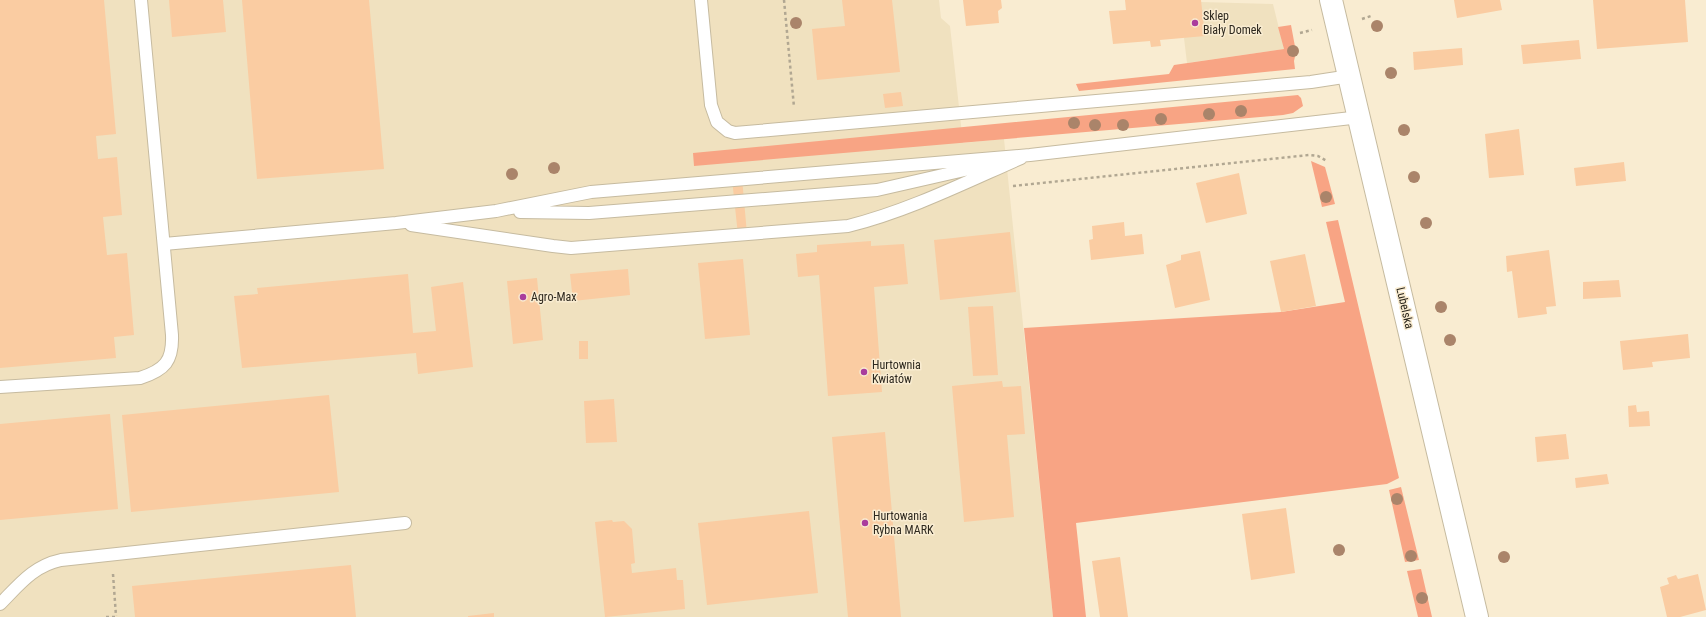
<svg xmlns="http://www.w3.org/2000/svg" width="1706" height="617" font-family="'Roboto Condensed',sans-serif">
  <rect width="100%" height="100%" fill="#f9ecd1"/>
  <!-- built -->
  <path fill="#f0e1bf" d="M0,0H939L941,18L950,26L963,143L1004,139L1053,617H0Z
    M1201,2L1273,4L1284,49L1187,63L1184,38Z"/>
  <!-- green -->
  <path fill="#f8a484" d="M1291,25L1296,52L1294,61L1295,69L1079,91L1076,84L1169,74L1174,65L1284,49L1278,27Z
    M1298,95L1301,98L1303,106L1293,113L1283,115L694,166L693,153Z
    M1311,161L1325,167L1335,204L1322,207Z
    M1338,220L1399,478L1387,484L1076,523L1086,617H1053L1024,328L1281,312L1345,302L1326,222Z
    M1401,487L1419,560L1405,562L1389,490Z
    M1421,569L1432,617H1418L1407,571Z"/>
  <!-- building -->
  <path fill="#facca2" d="M0,0H104L116,134L96,136L98,159L117,157L122,215L103,217L107,255L127,253L134,335L114,337L116,358L0,368Z
    M169,0H223L226,32L172,37Z
    M242,0H369L384,169L257,179Z
    M842,0H892L900,72L817,80L812,29L845,26Z
    M963,0H1001L1002,8L998,11L999,23L966,26Z
    M1125,0H1201L1205,36L1160,40L1161,46L1151,47L1150,41L1113,44L1109,11L1126,10Z
    M1454,0H1500L1502,10L1457,18Z
    M1593,0H1685L1688,42L1597,49Z
    M1579,40L1581,59L1523,64L1521,45Z
    M1462,48L1463,65L1414,70L1413,52Z
    M901,92L903,106L885,108L883,94Z
    M1519,129L1524,175L1489,178L1485,134Z
    M1624,162L1626,181L1576,186L1574,168Z
    M1239,173L1247,214L1206,223L1196,183Z
    M742,178L747,234L738,235L732,179Z
    M1124,222L1125,236L1142,234L1144,254L1091,260L1089,240L1093,239L1092,226Z
    M1010,232L1016,292L940,300L934,240Z
    M871,241V246L904,244L908,284L874,287L882,392L828,396L819,275L798,277L796,254L817,252V245Z
    M1549,250L1556,306L1546,307L1547,314L1518,318L1512,271L1507,272L1506,256Z
    M1200,251L1210,300L1175,308L1166,265L1181,260V255Z
    M1305,254L1316,306L1281,312L1270,261Z
    M743,259L750,335L705,339L698,263Z
    M628,269L630,295L573,301L570,274Z
    M408,274L413,333L436,331L431,287L463,282L473,367L418,374L416,353L242,368L234,296L258,294L257,288Z
    M537,278L543,340L513,344L507,281Z
    M1619,280L1621,297L1583,299V282Z
    M993,306L998,375L973,376L968,307Z
    M1688,334L1690,358L1652,362L1653,367L1623,370L1620,341Z
    M579,341H588V359H579Z
    M1002,381L1003,387L1021,386L1025,434L1007,435L1014,517L964,522L952,386Z
    M329,395L339,492L131,512L122,415Z
    M614,399L617,442L586,443L584,401Z
    M1636,405L1637,412L1649,411L1650,426L1629,427L1628,406Z
    M110,414L118,509L0,520V424Z
    M885,432L901,617H848L832,437Z
    M1566,434L1569,459L1537,462L1535,437Z
    M1607,474L1609,484L1576,488L1575,478Z
    M1286,508L1295,573L1251,580L1242,514Z
    M809,511L818,593L707,605L698,523Z
    M612,520L613,522L624,521L632,529L635,563L631,564L632,573L676,568L677,580H683L685,609L605,617L595,522Z
    M1120,557L1128,617H1100L1092,561Z
    M351,565L356,617H135L132,586Z
    M1698,574L1706,610L1680,617H1667L1660,587L1669,584L1667,578L1676,575L1678,579Z
    M494,613V617H468V616Z"/>
  <g fill="none" stroke-linecap="round" stroke-linejoin="round">
    <!-- service casing -->
    <g stroke="#c6bba0" stroke-width="14">
      <path id="service" d="M701,0L711,105L717,122L728,131L735,133L1311,82L1350,76
        M520,212L589,213L877,190L991,164
        M411,225L553,246L571,248L848,226C908,211 964,183 1021,158
        M164,244L396,223L496,211L591,192L1030,155L1360,117
        M0,387L140,378C165,370 173,361 172,335L141,0
        M0,604C19,585 33,566 61,560L405,523"/>
    </g>
    <!-- secondary casing -->
    <g stroke="#c6bba0" stroke-width="24">
      <path id="secondary" d="M1331,0L1477,617"/>
    </g>
    <!-- path -->
    <path stroke="#b1a792" stroke-width="2.5" stroke-dasharray="3 3" stroke-linecap="butt" d="M784,0L794,107
      M1362,19L1371,16
      M1300,33L1312,30
      M1013,186L1309,155L1318,156L1327,161
      M113,574L116,616
      M106,617H116"/>
    <!-- service -->
    <use href="#service" stroke="#fff" stroke-width="12"/>
    <!-- secondary -->
    <use href="#secondary" stroke="#fff" stroke-width="22"/>
  </g>
  <!-- trees -->
  <g fill="#aa846a">
    <circle cx="796" cy="23" r="6"/>
    <circle cx="1377" cy="26" r="6"/>
    <circle cx="1293" cy="51" r="6"/>
    <circle cx="1391" cy="73" r="6"/>
    <circle cx="1241" cy="111" r="6"/>
    <circle cx="1209" cy="114" r="6"/>
    <circle cx="1161" cy="119" r="6"/>
    <circle cx="1074" cy="123" r="6"/>
    <circle cx="1095" cy="125" r="6"/>
    <circle cx="1123" cy="125" r="6"/>
    <circle cx="1404" cy="130" r="6"/>
    <circle cx="554" cy="168" r="6"/>
    <circle cx="512" cy="174" r="6"/>
    <circle cx="1414" cy="177" r="6"/>
    <circle cx="1326" cy="197" r="6"/>
    <circle cx="1426" cy="223" r="6"/>
    <circle cx="1441" cy="307" r="6"/>
    <circle cx="1450" cy="340" r="6"/>
    <circle cx="1397" cy="499" r="6"/>
    <circle cx="1339" cy="550" r="6"/>
    <circle cx="1411" cy="556" r="6"/>
    <circle cx="1504" cy="557" r="6"/>
    <circle cx="1422" cy="598" r="6"/>
  </g>
  <!-- markers -->
  <g fill="#a93d9d" stroke="#f9ecd1" stroke-width="1.5">
    <circle cx="1195" cy="23" r="4"/>
    <circle cx="523" cy="297" r="4"/>
    <circle cx="864" cy="372" r="4"/>
    <circle cx="865" cy="523" r="4"/>
  </g>
  <g text-anchor="middle" stroke-width="3" stroke-linejoin="round" paint-order="stroke">
    <!-- poi labels -->
    <g font-size="12" fill="#2d281e" stroke="#f9ecd1" text-anchor="start">
      <text x="1203" y="20">Sklep<tspan x="1203" dy="14">Biały Domek</tspan></text>
      <text x="531" y="301">Agro-Max</text>
      <text x="872" y="369">Hurtownia<tspan x="872" dy="14">Kwiatów</tspan></text>
      <text x="873" y="520">Hurtowania<tspan x="873" dy="14">Rybna MARK</tspan></text>
    </g>
    <!-- street labels -->
    <g font-size="12" fill="#2d281e" stroke="#f9ecd1">
      <text transform="translate(1405 308) rotate(77)" y="4">Lubelska</text>
    </g>
  </g>
</svg>
